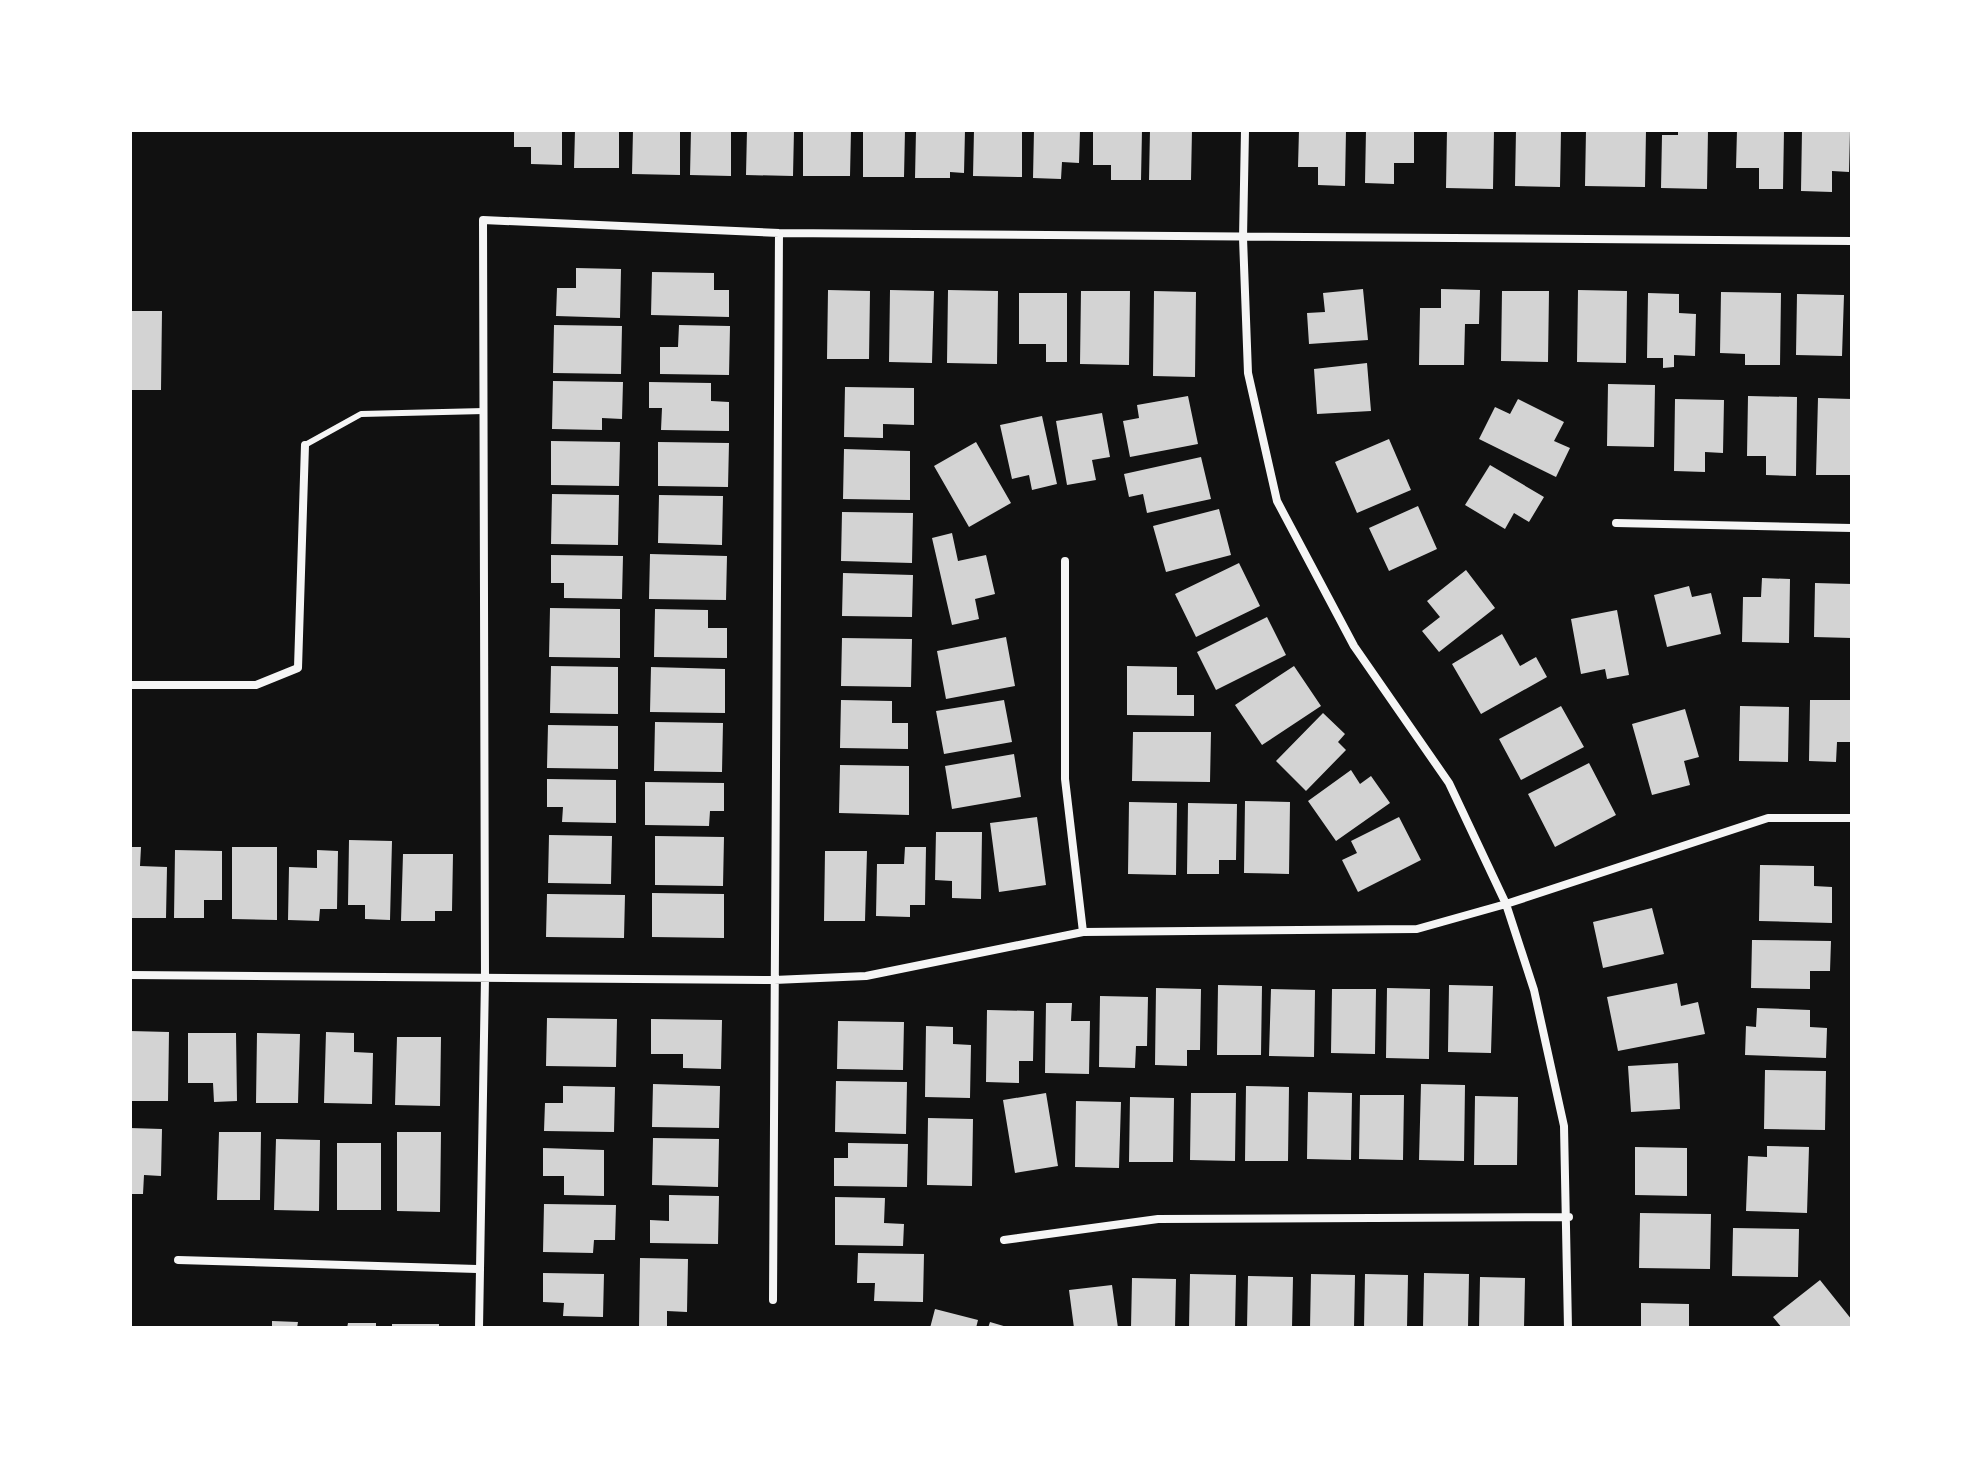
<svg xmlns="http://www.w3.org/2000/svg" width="1982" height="1458" font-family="Barlow,sans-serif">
  <rect width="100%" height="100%" fill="#111"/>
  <!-- building -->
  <path fill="#d3d3d3" d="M514,130H562V165L531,164V147H514Z
    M575,130H619V168H574Z
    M633,130H680V175L632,174Z
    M691,130H731V176L690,175Z
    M747,130H794L793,176L746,175Z
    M803,130H851L850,176H803Z
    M863,130H905L904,177H863Z
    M916,130H965L964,173L950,172V178H915Z
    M974,130H1022V177L973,176Z
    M1034,130H1080L1079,163L1062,162L1061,179L1033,178Z
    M1093,130H1142L1141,180H1111V165H1093Z
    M1150,130H1192L1191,180H1149Z
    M1299,130H1346L1345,186L1318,185V167H1298Z
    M1366,130H1414V163H1394V184L1365,183Z
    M1447,130H1494L1493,189L1446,188Z
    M1516,130H1561L1560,187L1515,186Z
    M1586,130H1646L1645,187L1585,186Z
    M1678,130H1708L1707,189L1661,188L1662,135H1678Z
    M1737,130H1784L1783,189H1759V168H1736Z
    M1802,130H1850L1849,172L1832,171V192L1801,191Z
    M576,268L621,269L620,318L556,316L557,288H576Z
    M652,272L714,273V290H729V317L651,315Z
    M1363,289L1368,340L1309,344L1307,313L1325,312L1323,293Z
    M1441,289L1480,290L1479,324H1465L1464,365H1419L1420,308H1441Z
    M828,290L870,291L869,359H827Z
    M890,290L934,291L932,363L889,362Z
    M948,290L998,291L997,364L947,363Z
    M1578,290L1627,291L1626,363L1577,362Z
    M1081,291H1130L1129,365L1080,364Z
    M1154,291L1196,292L1195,377L1153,376Z
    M1502,291H1549L1548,362L1501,361Z
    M1721,292L1781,293L1780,365H1745V354L1720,353Z
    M1019,293H1067V362H1046V344H1019Z
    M1648,293L1679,294V313L1696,314L1695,356L1674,355V367L1663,368V358H1647Z
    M1797,294L1844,295L1842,356L1796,355Z
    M130,311H162L161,390H130Z
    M554,325L622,326L621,374L553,373Z
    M679,325L730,326L729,375L660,374V347H678Z
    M1367,363L1371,411L1317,414L1314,369Z
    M553,381L623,382L622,419L602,418V430L552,429Z
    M649,382L711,383V401L729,402V431L661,430L662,408H649Z
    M1608,384L1655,385L1654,447L1607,446Z
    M845,387L914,388V425L883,424V438L844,437Z
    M1188,396L1198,444L1130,457L1123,421L1139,418L1137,405Z
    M1748,396L1797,397L1796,476L1766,475V456H1747Z
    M1818,398L1852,399V475H1816Z
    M1518,399L1564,422L1554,441L1570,448L1556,477L1479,439L1495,407L1510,414Z
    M1675,399L1724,400L1723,453L1705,452V472L1674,471Z
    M1102,413L1110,457L1092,460L1096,480L1067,485L1056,421Z
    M1042,416L1057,484L1032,490L1029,475L1012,479L1000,425Z
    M1389,439L1411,490L1357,513L1335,462Z
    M551,441L620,442L619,486L551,485Z
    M658,442L729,443L728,487L658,486Z
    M976,442L1011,503L969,527L934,466Z
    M844,449L910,451V500L843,499Z
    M1201,457L1211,499L1147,513L1143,494L1129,497L1124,474Z
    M1490,465L1544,497L1529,522L1514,513L1505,529L1465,505Z
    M552,494L619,495L618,545L551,544Z
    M659,495L723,496L722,545L658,543Z
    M1418,506L1437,549L1389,571L1369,528Z
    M1219,509L1231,555L1166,572L1153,526Z
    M842,512L913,513L912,563L841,561Z
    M952,533L958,561L986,555L995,594L975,599L979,619L952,625L932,538Z
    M650,554L727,556L726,600L649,599Z
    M551,555L623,556L622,599L564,598V583H551Z
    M1239,563L1260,606L1196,637L1175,594Z
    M1466,570L1495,608L1439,652L1422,631L1440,617L1427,601Z
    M843,573L913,575L912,617L842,616Z
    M1762,578L1790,579L1789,643L1742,642L1743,597H1761Z
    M1815,583L1852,584V638L1814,637Z
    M1689,586L1692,597L1711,593L1721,634L1667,647L1654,595Z
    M550,608L620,609V658L549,657Z
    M655,609L708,610V628H727V658L654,657Z
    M1617,610L1629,675L1607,679L1605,669L1581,674L1571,619Z
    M1267,617L1286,655L1216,690L1197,652Z
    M1502,634L1520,666L1536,657L1547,677L1481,714L1452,664Z
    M1006,637L1015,686L946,699L937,651Z
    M842,638L912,639L911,687L841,686Z
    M551,666L618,667V714L550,713Z
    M1127,666L1177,667V695H1194V716L1127,715Z
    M1294,666L1321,706L1262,745L1235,705Z
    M651,667L725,669V713L650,712Z
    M841,700L892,701V723H908V749L840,748Z
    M1004,700L1012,742L944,754L936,711Z
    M1810,700H1852V742H1837L1836,762L1809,761Z
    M1561,706L1584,747L1521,780L1499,739Z
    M1740,706L1789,707L1788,762L1739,761Z
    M1685,709L1699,757L1684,761L1690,785L1652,795L1632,724Z
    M1323,713L1345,734L1338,742L1346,750L1306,791L1276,761Z
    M655,722L723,723L722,772L654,771Z
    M548,725L618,726V769L547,768Z
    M1133,732H1211L1210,782L1132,781Z
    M1014,754L1021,797L952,809L945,766Z
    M1589,763L1616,815L1555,847L1528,794Z
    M840,765L909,766V815L839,813Z
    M1351,770L1360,784L1371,776L1390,803L1336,841L1308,801Z
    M547,779L616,780V823L562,822L563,807H547Z
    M645,782L724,783V811H710L709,826L645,825Z
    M1245,801L1290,802L1289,874L1244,873Z
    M1129,802L1177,803L1176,875L1128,874Z
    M1188,803L1237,804L1236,860H1219V874H1187Z
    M1037,817L1046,885L999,892L990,823Z
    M1399,817L1421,860L1358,892L1342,860L1357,853L1351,841Z
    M936,832H982L981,899L952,898V881L935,880Z
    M549,835L612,836L611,884L548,883Z
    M655,836L724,837L723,886L655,885Z
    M349,840L392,841L390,920L365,919V905H348Z
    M130,847H141L140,866L167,867L166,918H130Z
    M232,847H277V920L232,919Z
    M905,847H926L925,905H910V917L876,916L877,864H904Z
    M175,850L222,851V900H204V918H174Z
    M317,850L338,851L337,909H320L319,921L288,920L289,867L317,868Z
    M825,851H867L865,921H824Z
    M403,854H453L452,911H435V921H401Z
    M1760,865L1814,866V886L1832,887V923L1759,921Z
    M652,893L724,894V938L652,937Z
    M547,894L625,895L624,938L546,937Z
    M1652,908L1664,954L1603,968L1593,922Z
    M1752,940L1831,941L1830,971H1810V989L1751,988Z
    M1677,983L1681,1006L1698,1002L1705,1034L1618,1051L1607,997Z
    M1218,985L1262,986L1261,1055H1217Z
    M1449,985L1493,986L1491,1053L1448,1052Z
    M1156,988L1201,989L1200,1050H1187V1066L1155,1065Z
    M1387,988L1430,989L1429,1059L1386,1058Z
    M1271,989L1315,990L1314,1057L1269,1056Z
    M1332,989H1376L1375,1054L1331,1053Z
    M1100,996L1148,997L1147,1046H1136L1135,1068L1099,1067Z
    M1046,1003H1072L1071,1021H1090L1089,1074L1045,1073Z
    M1757,1008L1810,1010V1027L1827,1028L1826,1058L1745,1055L1746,1026L1756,1027Z
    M987,1010L1034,1011L1033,1061H1019V1083L986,1082Z
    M547,1018L617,1019L616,1067L546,1066Z
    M651,1019L722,1020L721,1069L683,1068V1054H651Z
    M838,1021L904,1022L903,1070L837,1069Z
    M926,1026L953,1027V1044L971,1045L970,1098L925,1097Z
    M130,1031L169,1032L168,1101H130Z
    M326,1032L354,1033V1052L373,1053L372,1104L324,1103Z
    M188,1033H236L237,1101L214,1102L213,1083H188Z
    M257,1033L300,1034L298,1103H256Z
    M397,1037H441L440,1106L395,1105Z
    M1678,1063L1680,1109L1631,1112L1628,1066Z
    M1765,1070L1826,1071L1825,1130L1764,1129Z
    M836,1081L907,1082L906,1134L835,1132Z
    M653,1084L720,1086L719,1128L652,1127Z
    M1421,1084L1465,1085L1464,1161L1419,1160Z
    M563,1086L615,1087L614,1132L544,1131L545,1103H563Z
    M1246,1086L1289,1087L1288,1161H1245Z
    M1308,1092L1352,1093L1351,1160L1307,1159Z
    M1046,1093L1058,1166L1015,1173L1003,1100Z
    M1191,1093H1236L1235,1161L1190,1160Z
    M1360,1095H1404L1403,1160L1359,1159Z
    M1475,1096L1518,1097L1517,1165H1474Z
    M1130,1097L1174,1098L1173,1162H1129Z
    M1076,1101L1121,1102L1119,1168L1075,1167Z
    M928,1118L973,1119L972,1186L927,1185Z
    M130,1128L162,1129L161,1176L144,1175L143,1194H130Z
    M219,1132H261L260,1200H217Z
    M397,1132H441L440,1212L397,1211Z
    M653,1138L719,1139L718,1187L652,1185Z
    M276,1139L320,1140L319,1211L274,1210Z
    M337,1143H381V1210H337Z
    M848,1143L908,1144L907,1187L834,1186V1158H848Z
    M1767,1146L1809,1147L1807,1213L1746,1211L1748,1156L1767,1157Z
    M1635,1147L1687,1148V1196L1635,1195Z
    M543,1148L604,1150V1196L564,1195V1176H543Z
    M669,1195L719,1196L718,1244L650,1243V1220L669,1221Z
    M835,1197L885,1198L884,1223L904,1224L903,1246L835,1245Z
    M544,1204L616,1205L615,1240H594L593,1253L543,1252Z
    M1640,1213L1711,1214L1710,1269L1639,1268Z
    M1733,1228L1799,1229L1798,1277L1732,1276Z
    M858,1253L924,1254L923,1302L874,1301L875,1283H857Z
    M640,1258L688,1259L687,1312L667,1311V1328H639Z
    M543,1273L604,1274L603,1317L563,1316L564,1303L543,1302Z
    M1424,1273L1469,1274L1468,1328H1423Z
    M1190,1274L1236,1275L1235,1328H1189Z
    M1311,1274L1355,1275L1354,1328H1310Z
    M1365,1274L1408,1275L1407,1328H1364Z
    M1248,1276L1293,1277L1292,1328H1247Z
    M1480,1277L1525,1278L1524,1328H1479Z
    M1132,1278L1176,1279L1175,1328H1131Z
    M1820,1280L1852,1320V1328H1782L1773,1317Z
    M1112,1285L1118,1328H1074L1069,1290Z
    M1641,1303L1689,1304V1328H1641Z
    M935,1309L978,1320L976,1328H930Z
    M272,1321L298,1322L297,1328H272Z
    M990,1322L1007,1327V1328H988Z
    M348,1323H376V1328H347Z
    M392,1324H439V1328H392Z"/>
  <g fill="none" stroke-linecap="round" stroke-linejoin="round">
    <!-- service -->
    <path stroke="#f5f5f5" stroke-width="6" d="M305,445L361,414L484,411"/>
    <!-- minor -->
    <path stroke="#f5f5f5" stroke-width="8" d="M1245,130L1243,238L1248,373L1277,501L1354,646L1449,783L1506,904L1534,990L1564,1126L1568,1328
      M1616,523L1852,528
      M1065,561V779L1083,932
      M130,685H256L298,668L305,445
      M130,975L774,980L866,976L1083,932L1417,929L1506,904L1768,818H1852
      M1004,1240L1158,1219L1569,1217
      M178,1260L477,1269
      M773,1300L779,233
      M479,1328L485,978L483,220L779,233L1852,241"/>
  </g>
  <!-- border -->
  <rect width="1982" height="1458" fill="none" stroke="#ffffff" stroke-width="264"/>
</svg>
